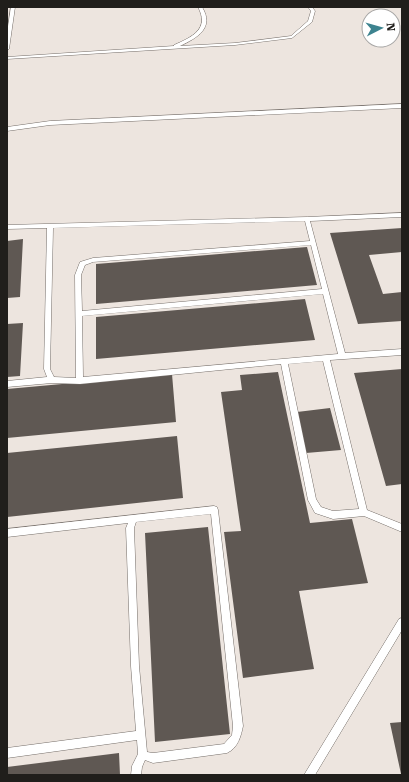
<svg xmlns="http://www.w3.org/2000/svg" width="409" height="782" font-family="'Roboto Serif',serif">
  <rect width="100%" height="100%" fill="#ede5df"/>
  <!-- building -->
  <path fill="#5f5853" d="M402,228V252L369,255L383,294L402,292V321L358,324L330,233Z
    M23,239L20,297L7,298V241Z
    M307,247L317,285L96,304V264Z
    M305,299L315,340L96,359V317Z
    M23,323L20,376L7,377V324Z
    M402,369V484L386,486L354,373Z
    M278,372L310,523L352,519L368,583L299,591L314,669L243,678L224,532L241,531L221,392L242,390L240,375Z
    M172,374L176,422L7,438V389Z
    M330,408L341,450L306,453L297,412Z
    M177,436L183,498L7,517V453Z
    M208,527L230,734L155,742L145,533Z
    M402,722V774H401L390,723Z
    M119,753L120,775H7V767Z"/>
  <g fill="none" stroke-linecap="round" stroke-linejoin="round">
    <!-- service casing -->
    <g stroke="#756e69" stroke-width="1">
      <path id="service" d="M11,7H15L9,49L7,50V33Z
        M198,7H202C215,28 197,38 180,46L235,43L291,36L308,21L311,11L308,7H312L315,11L312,22L292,38L235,45L7,59V57L174,46V45C192,37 210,29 198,7Z
        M402,104V108L50,125L7,131V127L50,121Z
        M402,213V217L310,221L345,353L402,349V355L330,360L367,510L402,524V532L364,516L333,519L315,513L308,500L281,364L80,384L52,383L7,387V381L47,377L44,369L47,228L7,229V225L307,217ZM305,221L310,241L93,258L80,262L75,275L76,378L54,377L50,369L53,228ZM311,245L322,289L82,311L81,275L85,265L93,262ZM323,294L338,354L83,377L82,316ZM323,361L359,509L333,511L321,507L316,499L288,364Z
        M214,506L217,507L218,510L243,726C241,736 238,748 227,753L153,763L145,760L142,767L141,775H131L132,766L138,754L137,740L7,758V748L136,731L131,666L126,528L128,523L7,537V529ZM211,514L233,726L232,735L224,744L153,753L147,752L139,666L134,528L136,522Z
        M402,618V630L315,775H304L399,619Z"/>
    </g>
    <!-- service -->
    <use href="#service" fill="#fff" fill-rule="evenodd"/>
  </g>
  <!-- border -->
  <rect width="409" height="782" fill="none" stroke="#201e1b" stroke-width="16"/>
  <!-- north arrow -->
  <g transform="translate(381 28) rotate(84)"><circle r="19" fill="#ffffff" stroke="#a6a5a4"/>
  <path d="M0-3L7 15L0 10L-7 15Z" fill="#3d838f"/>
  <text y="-6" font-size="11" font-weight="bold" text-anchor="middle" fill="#201e1b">N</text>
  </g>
</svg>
